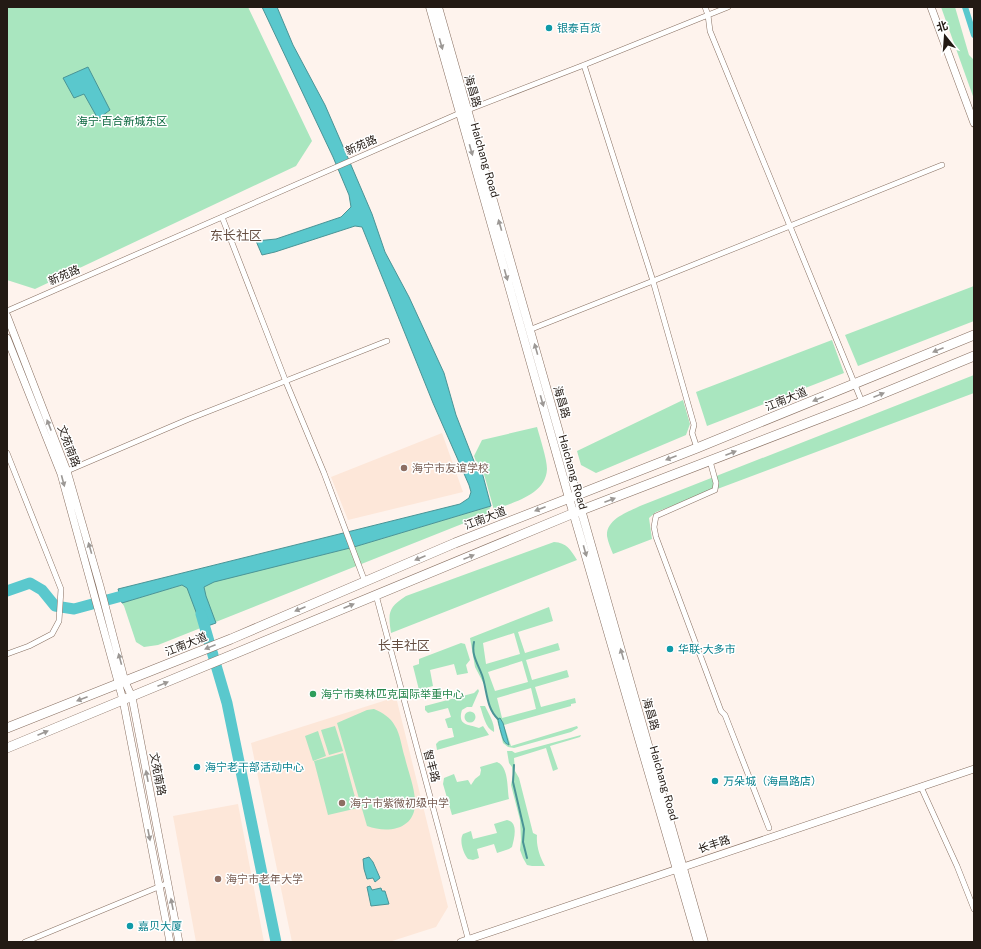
<svg xmlns="http://www.w3.org/2000/svg" width="981" height="949" font-family="'Public Sans','Noto Sans SC',sans-serif">
  <rect width="100%" height="100%" fill="#fef3ed"/>
  <!-- education -->
  <path fill="#fde7d9" d="M442,433L463,492L348,520L331,477Z
    M396,697L448,907L436,927L389,942H292L251,743Z
    M238,804L264,942H196L173,816Z"/>
  <!-- green -->
  <path fill="#a9e6bf" fill-rule="evenodd" d="M7,7H248L312,141L296,166L35,289L7,280Z
    M941,7H955L969,55L974,60V99Z
    M974,286V321L858,366L845,335Z
    M832,340L844,373L707,426L696,392Z
    M974,375V393L656,512L649,518L652,539L613,554C611,549 608,542 607,536C606,519 628,512 640,506Z
    M683,400L690,424L686,435L596,473L581,465L577,451Z
    M537,427C540,438 547,459 547,469C546,495 513,502 494,510L482,467H478L474,456L482,440Z
    M491,506L487,514L158,645L144,647L136,642L124,606L122,603L182,585L302,560L354,547Z
    M554,542C567,543 570,549 577,560L391,633C388,612 388,608 406,596Z
    M549,607L553,621L518,632L525,653L558,643L560,650L526,660L532,680L567,670L569,677L535,687L541,707L575,698L576,703L571,704V706L504,725L511,746L577,726L578,728L571,732L514,748L508,747L503,743L497,720L490,709L485,686L475,667L470,638ZM514,633L520,654L486,664L483,643ZM522,661L528,682L495,691L488,672ZM531,688L536,709L502,718L497,698Z
    M461,643L465,644L470,660L466,665L468,673L457,675L454,664L430,670L433,686L419,690L413,666L419,664V659Z
    M478,689L479,691L472,707H467L462,710C457,726 469,724 479,728L483,726L489,735L437,750L436,744L439,741L454,737L452,728H448L445,719L451,717L448,708L428,713L425,710V706L474,693Z
    M480,706H485C489,715 495,723 494,732C485,728 483,714 480,706Z
    M374,709C383,713 390,717 395,726C400,733 402,749 405,758C408,771 414,785 415,800C417,829 389,834 367,826L337,723L367,710Z
    M464.5 717a5.5 5.5 0 1 1 11 0a5.5 5.5 0 1 1-11 0Z
    M335,726L343,751L329,755L321,730Z
    M318,731L326,756L313,761L305,736Z
    M581,735L580,737L550,746L558,769L553,771L546,748L514,758L515,771L519,778L533,833L537,835C536,846 540,857 545,866H532L527,865L523,858L520,850L521,840L520,820L511,785L513,775L512,767L509,763L507,751H512L515,753Z
    M343,753L358,808L328,815L314,761Z
    M497,762C509,767 507,788 509,799L452,815L443,784L444,778L454,774L457,782L468,780L471,785L475,779L480,775L481,770L480,767Z
    M507,820C519,822 514,839 512,847L509,849L497,853L494,844L477,849L479,858L473,860L468,859C463,853 459,840 463,834L471,831L473,839L497,833L494,824Z"/>
  <!-- water -->
  <path fill="#5ac8cd" stroke="#4a9496" d="M262,7H277L293,45L325,105L345,151L372,214L385,252L409,297L444,373L456,415L477,469L482,472L491,506L354,547L214,582L204,587L206,596L216,623L202,628L187,588L182,585L122,603L118,589L460,504L469,498L471,492L469,485L433,403L362,227L355,226L275,252L262,255L256,241L276,239L341,217L351,207L349,195L333,157Z
    M88,67L110,110L98,119L84,94L74,98L63,78Z
    M500,718L503,723L509,745C507,744 505,743 504,741C502,737 498,722 498,719Z
    M369,857L373,862L380,878L375,882L373,878L367,879L364,869L363,859Z
    M370,886L372,890L381,888L382,891H385L389,904L371,906L367,887Z"/>
  <g fill="none" stroke-linecap="round" stroke-linejoin="round">
    <!-- stream -->
    <path stroke="#4a9496" stroke-width="2" d="M474,642C471,655 478,664 482,675C487,689 486,708 498,719
      M514,765L513,782L524,829L523,842L527,858"/>
    <!-- canal -->
    <path stroke="#5ac8cd" stroke-width="6" d="M965,7L974,35"/>
    <!-- river -->
    <path stroke="#5ac8cd" stroke-width="11" d="M7,591L30,583L42,590L55,606L74,609L133,593
      M201,614L227,703L276,942"/>
    <!-- street casing -->
    <g stroke="#887062" stroke-width="6">
      <path id="street" d="M705,7L708,15L710,31L862,402
        M584,65L653,281L694,425L692,433L697,448
        M222,217L286,382L324,473L365,582
        M7,311L460,113L584,65L728,7
        M529,330L653,281L942,165
        M7,453L61,589L59,621L52,634L29,646L7,654
        M710,461L716,483L715,490L656,516L654,527L656,537L721,711L725,715L769,828
        M67,471L189,419L387,341
        M376,595L469,942
        M921,787L957,866L974,909
        M25,942L168,883"/>
    </g>
    <!-- secondary casing -->
    <g stroke="#887062" stroke-width="8">
      <path id="secondary" d="M931,7L974,123
        M7,316L67,471L100,586L125,682L132,697L179,942
        M7,338L61,474L123,700L170,942
        M461,942L974,769"/>
    </g>
    <!-- primary casing -->
    <g stroke="#887062" stroke-width="9">
      <path id="primary" d="M430,7L569,498L698,942
        M438,7L704,942"/>
    </g>
    <!-- highway casing -->
    <g stroke="#887062" stroke-width="10">
      <path id="highway" d="M7,728L231,639L455,543L697,448L974,335
        M7,748L574,513L862,402L974,356"/>
    </g>
    <!-- street -->
    <use href="#street" stroke="#fff" stroke-width="5"/>
    <!-- secondary -->
    <use href="#secondary" stroke="#fff" stroke-width="7"/>
    <!-- primary -->
    <use href="#primary" stroke="#fff" stroke-width="8"/>
    <!-- highway -->
    <use href="#highway" stroke="#fff" stroke-width="9"/>
  </g>
  <!-- one-way arrows -->
  <defs><path id="oneway-solid" d="M-6-.8H1V-3.2L6.5 0L1 3.2V.8H-6Z"/></defs>
  <g fill="#9c9895">
    <use href="#oneway-solid" transform="translate(441 44) rotate(74)"/>
    <use href="#oneway-solid" transform="translate(471 150) rotate(74)"/>
    <use href="#oneway-solid" transform="translate(500 225) rotate(-106)"/>
    <use href="#oneway-solid" transform="translate(506 275) rotate(74)"/>
    <use href="#oneway-solid" transform="translate(536 349) rotate(-106)"/>
    <use href="#oneway-solid" transform="translate(938 350) rotate(158)"/>
    <use href="#oneway-solid" transform="translate(879 395) rotate(-22)"/>
    <use href="#oneway-solid" transform="translate(818 399) rotate(158)"/>
    <use href="#oneway-solid" transform="translate(542 401) rotate(74)"/>
    <use href="#oneway-solid" transform="translate(49 425) rotate(-111)"/>
    <use href="#oneway-solid" transform="translate(731 453) rotate(-21)"/>
    <use href="#oneway-solid" transform="translate(671 458) rotate(159)"/>
    <use href="#oneway-solid" transform="translate(63 481) rotate(75)"/>
    <use href="#oneway-solid" transform="translate(610 500) rotate(-21)"/>
    <use href="#oneway-solid" transform="translate(540 509) rotate(159)"/>
    <use href="#oneway-solid" transform="translate(90 548) rotate(-106)"/>
    <use href="#oneway-solid" transform="translate(585 551) rotate(74)"/>
    <use href="#oneway-solid" transform="translate(469 557) rotate(-22)"/>
    <use href="#oneway-solid" transform="translate(420 558) rotate(157)"/>
    <use href="#oneway-solid" transform="translate(349 606) rotate(-23)"/>
    <use href="#oneway-solid" transform="translate(300 609) rotate(157)"/>
    <use href="#oneway-solid" transform="translate(210 647) rotate(158)"/>
    <use href="#oneway-solid" transform="translate(622 654) rotate(-106)"/>
    <use href="#oneway-solid" transform="translate(120 659) rotate(-105)"/>
    <use href="#oneway-solid" transform="translate(163 684) rotate(-22)"/>
    <use href="#oneway-solid" transform="translate(82 699) rotate(159)"/>
    <use href="#oneway-solid" transform="translate(43 733) rotate(-23)"/>
    <use href="#oneway-solid" transform="translate(147 776) rotate(-101)"/>
    <use href="#oneway-solid" transform="translate(149 835) rotate(79)"/>
    <use href="#oneway-solid" transform="translate(172 904) rotate(-101)"/>
  </g>
  <!-- markers -->
  <g fill="#0f9aa8" stroke="#fff" stroke-width="1.5">
    <circle cx="549" cy="28" r="4"/>
    <circle cx="670" cy="649" r="4"/>
    <circle cx="197" cy="767" r="4"/>
    <circle cx="715" cy="781" r="4"/>
    <circle cx="130" cy="926" r="4"/>
  </g>
  <g fill="#8d6e63" stroke="#fff" stroke-width="1.5">
    <circle cx="404" cy="468" r="4"/>
    <circle cx="342" cy="803" r="4"/>
    <circle cx="218" cy="879" r="4"/>
  </g>
  <circle fill="#2e9e5b" stroke="#fff" stroke-width="1.5" cx="313" cy="694" r="4"/>
  <g text-anchor="middle" stroke-width="3" stroke-linejoin="round" paint-order="stroke">
    <!-- culture labels -->
    <g font-size="11" fill="#0d838f" stroke="#fff" text-anchor="start">
      <text x="557" y="32">银泰百货</text>
      <text x="678" y="653">华联·大多市</text>
      <text x="205" y="771">海宁老干部活动中心</text>
      <text x="723" y="785">万朵城（海昌路店）</text>
      <text x="138" y="930">嘉贝大厦</text>
    </g>
    <!-- street labels -->
    <g font-size="11" fill="#231a14" stroke="#fff">
      <text transform="translate(473 91) rotate(74)" y="4">海昌路</text>
      <text transform="translate(361 145) rotate(-24)" y="4">新苑路</text>
      <text transform="translate(485 160) rotate(74)" y="4">Haichang Road</text>
      <text transform="translate(64 275) rotate(-24)" y="4">新苑路</text>
      <text transform="translate(786 399) rotate(-22)" y="4">江南大道</text>
      <text transform="translate(562 402) rotate(74)" y="4">海昌路</text>
      <text transform="translate(69 446) rotate(69)" y="4">文苑南路</text>
      <text transform="translate(573 472) rotate(74)" y="4">Haichang Road</text>
      <text transform="translate(485 518) rotate(-21)" y="4">江南大道</text>
      <text transform="translate(186 644) rotate(-22)" y="4">江南大道</text>
      <text transform="translate(651 714) rotate(74)" y="4">海昌路</text>
      <text transform="translate(432 766) rotate(75)" y="4">智丰路</text>
      <text transform="translate(158 774) rotate(79)" y="4">文苑南路</text>
      <text transform="translate(664 783) rotate(74)" y="4">Haichang Road</text>
      <text transform="translate(714 844) rotate(-18)" y="4">长丰路</text>
    </g>
    <!-- park labels -->
    <g font-size="11" fill="#05643a" stroke="#fff">
      <text x="122" y="125">海宁·百合新城东区</text>
    </g>
    <!-- education labels -->
    <g font-size="11" fill="#785e54" stroke="#fff" text-anchor="start">
      <text x="412" y="472">海宁市友谊学校</text>
      <text x="350" y="807">海宁市紫微初级中学</text>
      <text x="226" y="883">海宁市老年大学</text>
    </g>
    <!-- leisure labels -->
    <g font-size="11" fill="#27864d" stroke="#fff" text-anchor="start">
      <text x="321" y="698">海宁市奥林匹克国际举重中心</text>
    </g>
    <!-- quarter labels -->
    <g font-size="13" fill="#664f42" stroke="#fff">
      <text x="236" y="240">东长社区</text>
      <text x="404" y="650">长丰社区</text>
    </g>
  </g>
  <!-- border -->
  <rect width="981" height="949" fill="none" stroke="#231a14" stroke-width="16"/>
  <!-- north arrow -->
  <g transform="translate(945 36) rotate(343)" stroke="#ffffff" stroke-width="3" paint-order="stroke">
  <path d="M0-3L7 15L0 10L-7 15Z" fill="#231a14"/>
  <text y="-6" font-size="11" font-weight="bold" text-anchor="middle" fill="#231a14">北</text>
  </g>
</svg>
